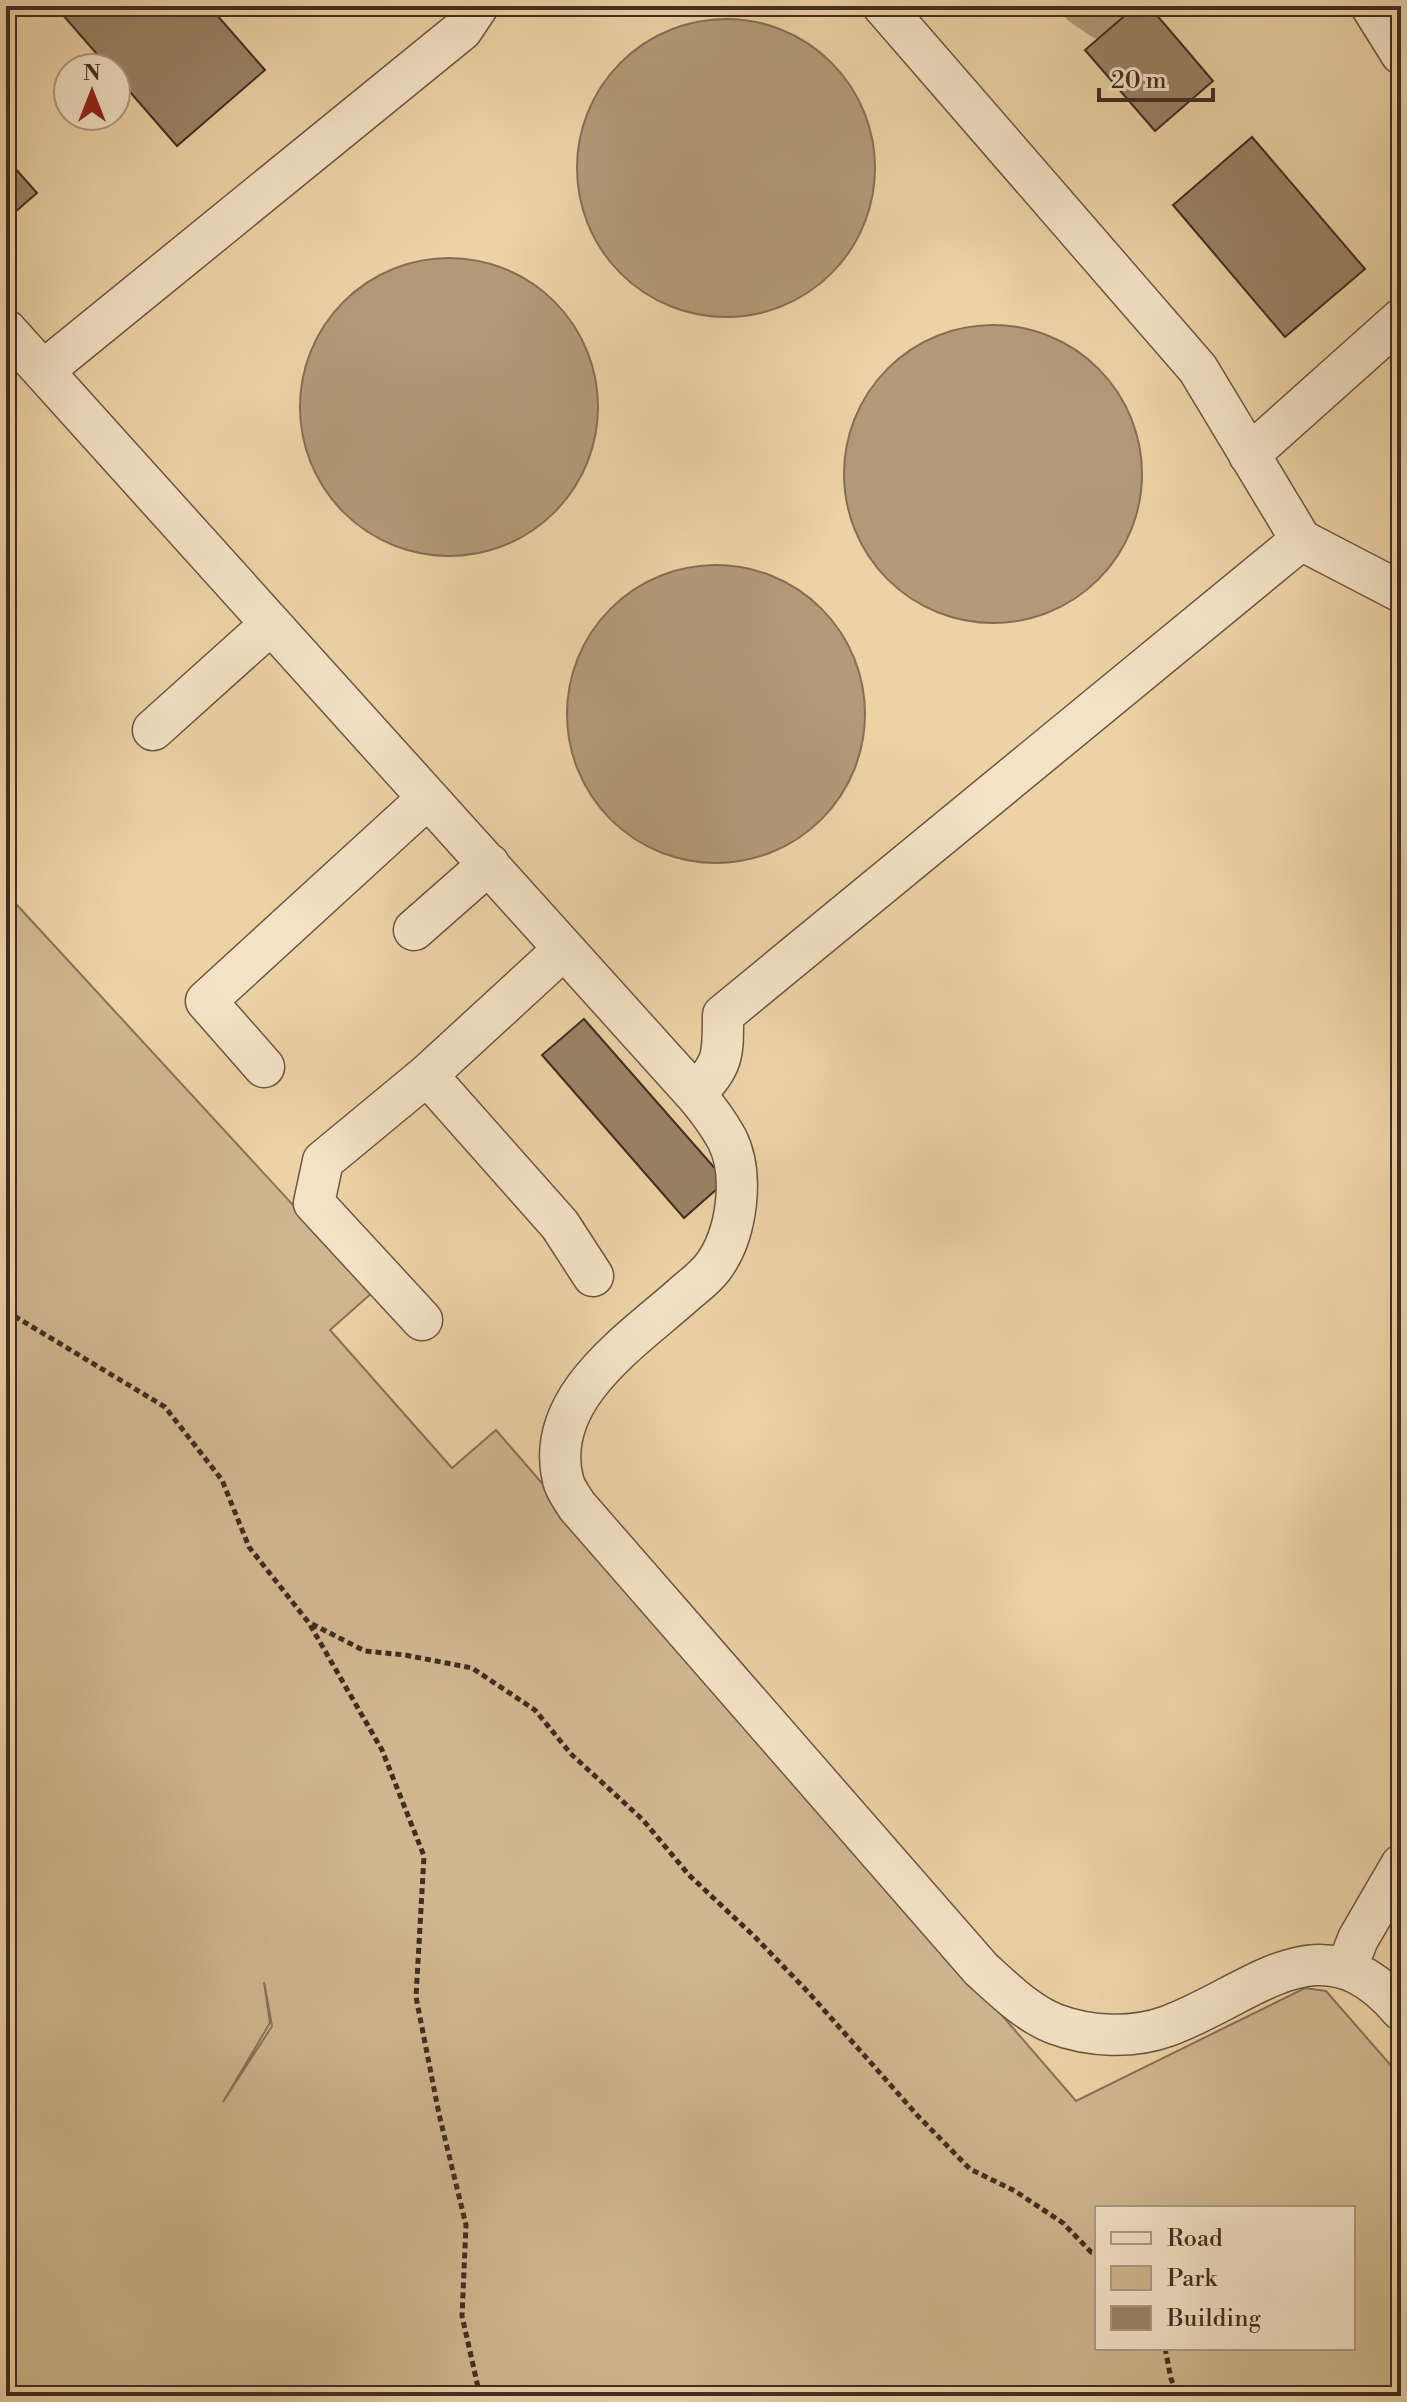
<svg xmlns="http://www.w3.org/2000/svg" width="1407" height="2402" font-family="'Libre Bodoni',serif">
  <rect width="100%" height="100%" fill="#edd2a6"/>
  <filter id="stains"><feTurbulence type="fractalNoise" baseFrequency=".0025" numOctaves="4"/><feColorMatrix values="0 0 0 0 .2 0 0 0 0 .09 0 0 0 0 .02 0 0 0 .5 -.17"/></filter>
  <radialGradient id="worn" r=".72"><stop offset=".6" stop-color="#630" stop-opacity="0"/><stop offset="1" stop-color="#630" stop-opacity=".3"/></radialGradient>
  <!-- green -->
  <path fill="#d0b68f" stroke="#887258" stroke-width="2" fill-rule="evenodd" d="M6,893L373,1292L330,1330L452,1468L496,1430L1076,2101L1305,1988L1326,1991L1401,2077V2396H6ZM264,1982L272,2026L223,2102L270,2023ZM1097,2208H1353V2348H1097Z"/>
  <!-- water -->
  <path fill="#b39a79" stroke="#856f56" stroke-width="2" d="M577 168a149 149 0 1 1 298 0a149 149 0 1 1-298 0Z
    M300 407a149 149 0 1 1 298 0a149 149 0 1 1-298 0Z
    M844 474a149 149 0 1 1 298 0a149 149 0 1 1-298 0Z
    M567 714a149 149 0 1 1 298 0a149 149 0 1 1-298 0Z"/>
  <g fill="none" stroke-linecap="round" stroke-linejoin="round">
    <!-- canal -->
    <path stroke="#b39a79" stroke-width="40" d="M1082,6L1103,20"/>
  </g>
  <!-- building -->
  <path fill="#9a8366" stroke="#412e21" stroke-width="2" d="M55,6H209L265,70L177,146L116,76V68H109Z
    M1136,6H1149L1213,81L1155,131L1085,50Z
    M1252,137L1365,269L1285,337L1173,205Z
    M6,158L37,193L6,220Z
    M584,1019L726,1181L684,1218L542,1055Z"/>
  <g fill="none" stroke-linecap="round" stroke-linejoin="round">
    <!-- minor casing -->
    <g stroke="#6c5742" stroke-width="43">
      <path id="minor" d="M883,6L1198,369L1301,540L1401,592
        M1371,6L1401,54
        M6,330L695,1094C707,1108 718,1123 727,1139C745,1175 737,1235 713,1267C705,1278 692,1287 682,1296C630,1342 543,1399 563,1480C565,1489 572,1498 577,1506L981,1969C1003,1989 1027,2013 1055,2024C1090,2037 1132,2039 1168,2026C1256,1993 1321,1916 1401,2010
        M43,371L462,30L478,6
        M1249,455L1401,319
        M153,730L271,624
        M414,930L489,864
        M264,1067L206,1001L428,798
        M427,1075L560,1225L593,1276
        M695,1094C724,1064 723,1056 723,1015L1301,540
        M422,1320L314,1203L323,1161L427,1075L564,949
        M1347,1967L1358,1939L1401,1865"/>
    </g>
    <!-- path -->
    <path stroke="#412e21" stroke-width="5" stroke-dasharray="6 4" stroke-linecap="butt" d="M6,1311L165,1407L222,1480L249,1547L309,1623L382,1750L424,1856L416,1997L439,2114L466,2225L462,2316L480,2396
      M312,1624L365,1651L405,1655L472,1668L535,1710L571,1754L643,1820L689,1875L756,1938L809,1993L918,2116L970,2169L1015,2191L1063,2223L1091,2252L1097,2253
      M1165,2348L1171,2379L1179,2396"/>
    <!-- minor -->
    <use href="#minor" stroke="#f3e2c5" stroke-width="40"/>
  </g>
  <!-- margin -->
  <rect width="1407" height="2402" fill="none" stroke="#edd2a6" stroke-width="32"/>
  <rect x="8" y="8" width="1391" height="2386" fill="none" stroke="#412e21" stroke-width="4"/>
  <rect x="16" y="16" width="1375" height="2370" fill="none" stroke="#412e21" stroke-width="2"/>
  <!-- legend -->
  <rect x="1095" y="2206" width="260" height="144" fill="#f3e2c5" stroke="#ac9a83" stroke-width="2"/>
  <rect x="1111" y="2232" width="40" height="12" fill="#f3e2c5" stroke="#ac9a83" stroke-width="2"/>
  <text x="1167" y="2246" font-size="24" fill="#412e21">Road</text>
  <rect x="1111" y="2266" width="40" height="24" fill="#d0b68f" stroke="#ac9a83" stroke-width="2"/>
  <text x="1167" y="2286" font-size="24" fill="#412e21">Park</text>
  <rect x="1111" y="2306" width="40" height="24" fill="#9a8366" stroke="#ac9a83" stroke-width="2"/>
  <text x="1167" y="2326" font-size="24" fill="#412e21">Building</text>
  <!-- north arrow -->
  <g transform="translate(92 92)"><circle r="38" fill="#f3e2c5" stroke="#ac9a83" stroke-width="2"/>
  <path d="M0-6L14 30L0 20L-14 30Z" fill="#8f2418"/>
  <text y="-12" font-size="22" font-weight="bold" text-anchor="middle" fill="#412e21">N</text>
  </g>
  <!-- scale -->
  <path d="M1099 88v12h114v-12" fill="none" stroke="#412e21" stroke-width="4"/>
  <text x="1111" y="88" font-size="24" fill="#412e21" stroke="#f3e2c5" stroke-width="6" paint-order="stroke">20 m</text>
  <rect width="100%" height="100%" filter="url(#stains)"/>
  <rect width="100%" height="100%" fill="url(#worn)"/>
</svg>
